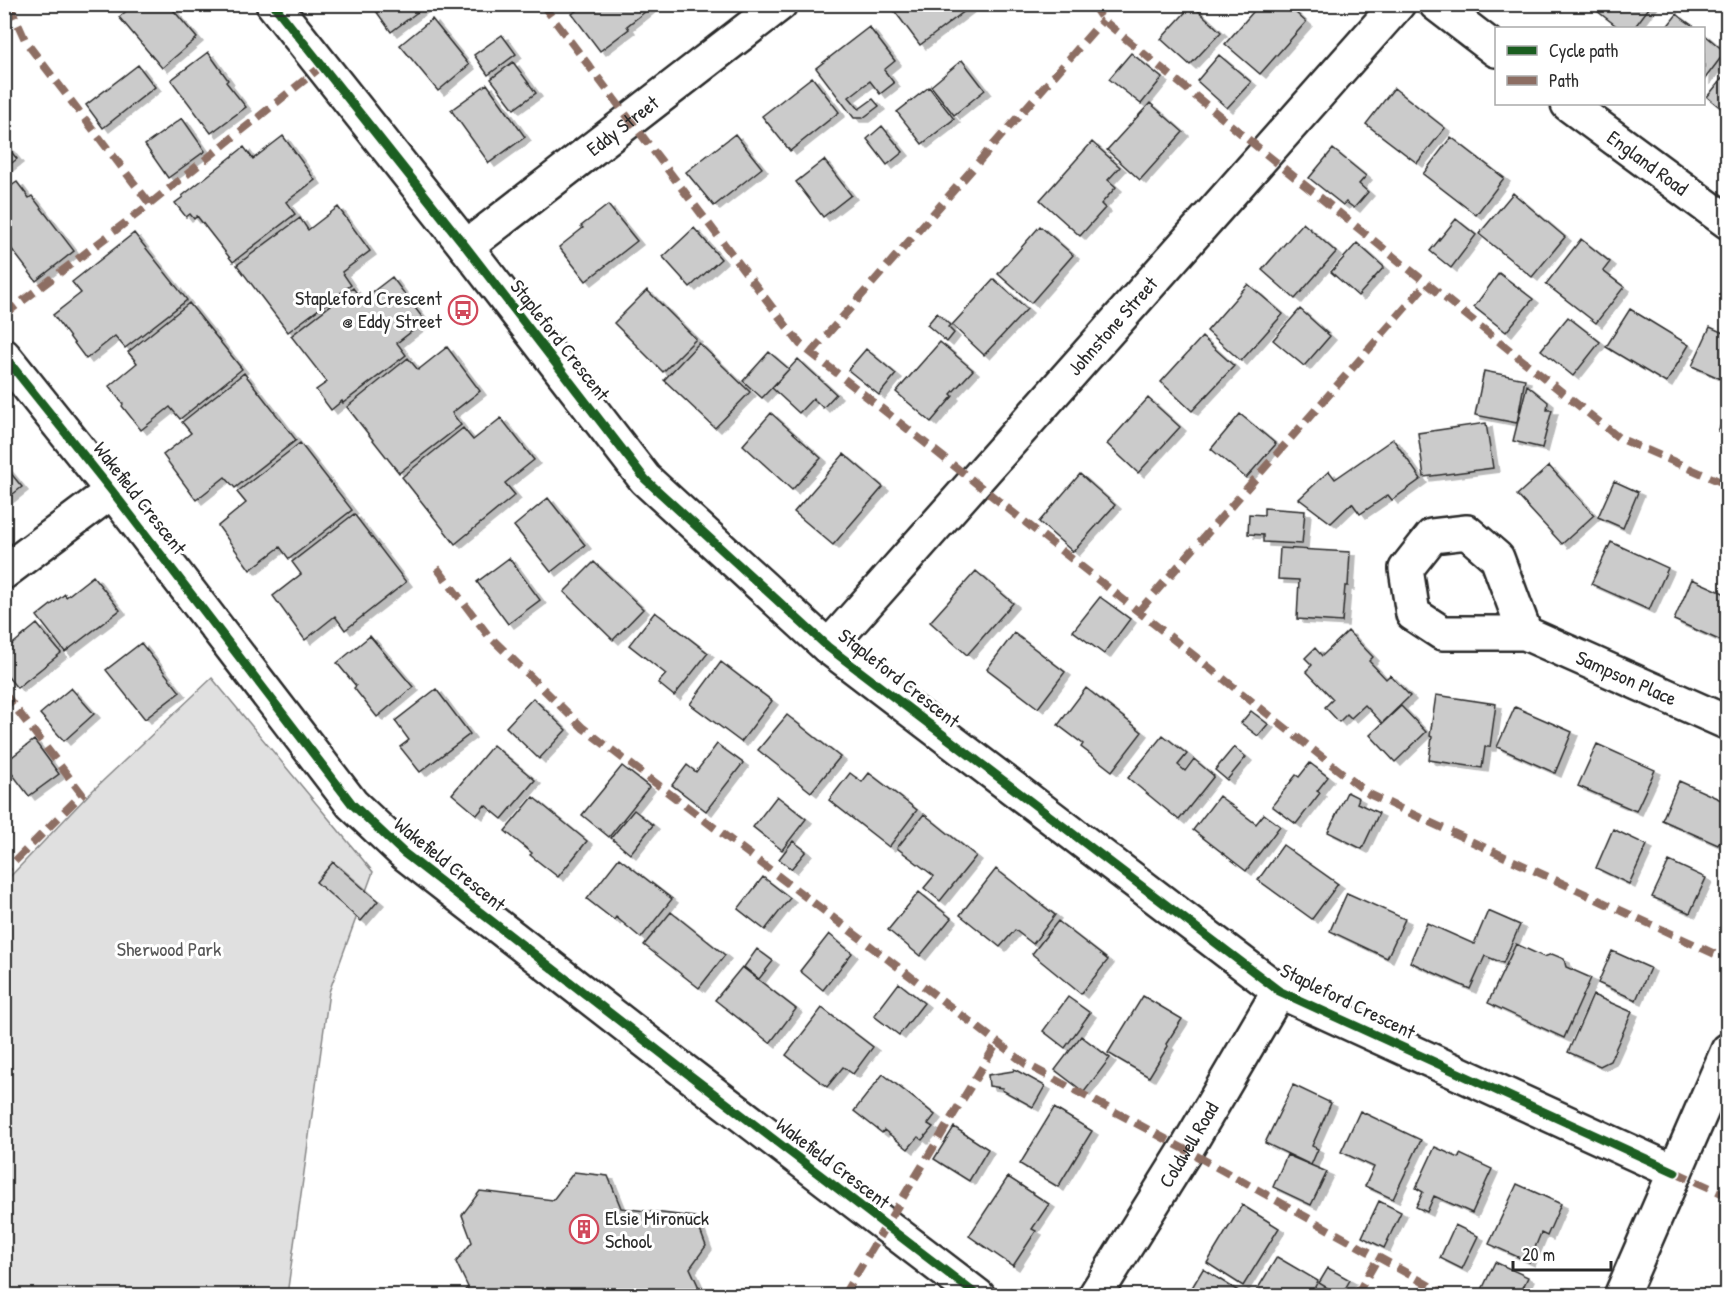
<svg xmlns="http://www.w3.org/2000/svg" width="1732" height="1300" font-family="'Patrick Hand',sans-serif">
  <defs>
    <filter id="shadow"><feDropShadow dx="6" dy="4" stdDeviation="0" flood-color="#0004"/></filter>
  </defs>
  <rect width="100%" height="100%" fill="#fff"/>
  <filter id="ink" filterUnits="userSpaceOnUse"><feTurbulence type="fractalNoise" baseFrequency=".0167" numOctaves="2"/><feDisplacementMap in="SourceGraphic" scale="12" xChannelSelector="R" yChannelSelector="G"/><feConvolveMatrix kernelMatrix="1 2 1 2 8 2 1 2 1" color-interpolation-filters="sRGB"/></filter>
  <g filter="url(#ink)">
    <!-- green -->
    <path fill="#e0e0e0" stroke="#868686" stroke-width="1.5" d="M212,678L373,872L329,992L287,1295H5L4,883L90,793Z"/>
    <!-- building -->
    <path fill="#cbcbcb" stroke="#2b2b2b" stroke-width="1.5" filter="url(#shadow)" d="M135,4H168L197,38L162,68L119,17Z
      M371,4H428L391,32Z
      M585,4H649L651,7L627,26L629,29L600,51L572,14Z
      M899,4H968L970,7L920,45L893,9Z
      M1260,4H1286L1306,22L1260,74L1225,44Z
      M1588,4H1652L1634,28H1619Z
      M1192,5L1221,32L1190,65L1161,39Z
      M1677,14L1683,19L1696,28H1666Z
      M432,19L469,65L438,91L400,45Z
      M869,27L895,61L884,70L894,83L880,94L870,81L849,97L859,109L873,99L879,106L863,118H854L816,68Z
      M1704,34L1725,52L1704,80Z
      M502,35L516,54L488,75L474,55Z
      M208,52L228,80L226,82L246,107L211,133L171,80Z
      M1131,53L1162,78L1141,104L1109,79Z
      M1219,55L1251,82L1227,108L1197,81Z
      M962,60L985,90L954,115L931,86Z
      M513,62L536,93L514,109L491,79Z
      M138,65L155,87L103,128L86,105Z
      M1728,71V114L1707,97Z
      M812,77L839,112L790,151L762,116Z
      M487,84L525,137L489,163L451,110Z
      M929,87L954,119L922,144L897,112Z
      M1394,88L1445,128L1417,163L1366,124Z
      M1150,103L1183,132L1140,180L1107,150Z
      M182,118L205,151L168,178L145,145Z
      M882,126L903,152L887,165L867,139Z
      M735,134L762,168L714,206L686,172Z
      M283,136L315,180L286,202L295,214L233,262L197,216L194,219L190,214L186,217L175,203L183,197L182,196L244,147L253,159Z
      M1451,137L1504,178L1476,215L1423,174Z
      M1092,142L1120,167L1108,180L1116,187L1101,204L1105,208L1080,236L1040,200Z
      M4,143L17,159L4,169Z
      M1333,149L1366,176L1359,184L1368,192L1354,208L1346,202L1343,205L1309,178Z
      M824,160L851,195L823,217L796,182Z
      M17,182L29,198L32,196L74,251L36,281L4,239V191Z
      M1513,193L1565,237L1532,277L1479,234Z
      M608,205L637,241L586,281L559,247L583,228L581,226Z
      M338,207L370,251L342,272L351,285L288,332L237,265L300,218L308,230Z
      M1456,219L1476,235L1451,268L1430,251Z
      M1303,223L1336,252L1295,299L1262,270Z
      M1040,226L1073,255L1031,303L998,274Z
      M694,228L721,259L690,287L663,257Z
      M134,233L187,300L125,348L115,336L86,359L53,315L81,293L72,282Z
      M1581,239L1610,262L1603,271L1624,287L1596,323L1546,284Z
      M1357,243L1384,267L1358,296L1331,272Z
      M1499,273L1533,299L1506,332L1474,307Z
      M392,277L425,321L397,343L406,355L343,403L342,401L331,410L316,390L327,382L291,336L353,288L362,300Z
      M994,279L1027,309L984,355L952,325Z
      M1248,284L1283,314L1241,361L1207,331Z
      M647,290L696,339L663,372L614,323Z
      M189,303L242,369L180,419L170,407L141,430L122,406L123,404L109,386L137,363L128,352Z
      M1300,309L1330,336L1304,366L1273,340Z
      M1630,309L1689,345L1666,383L1606,347Z
      M937,313L950,325L948,327L954,333L947,342L927,325Z
      M1568,317L1600,342L1573,376L1541,350Z
      M1710,327L1728,335V382L1692,366Z
      M1202,337L1234,366L1192,411L1161,382Z
      M940,342L973,370L951,394L953,396L931,422L896,392Z
      M699,343L750,392L715,428L664,380Z
      M447,347L480,391L452,413L461,425L399,473L347,407L408,358L418,370Z
      M866,349L896,374L879,395L848,370Z
      M769,352L789,369L762,398L743,381Z
      M798,359L836,394L823,408L813,398L799,413L772,388Z
      M1484,371L1525,379L1517,423L1475,415Z
      M244,373L296,440L235,488L225,477L196,500L163,455L191,433L182,422Z
      M1527,385L1548,402L1547,410H1552L1542,448L1513,441Z
      M1148,398L1180,427L1138,473L1107,444Z
      M1728,410V435L1718,431Z
      M771,413L821,458L792,490L743,445Z
      M1240,414L1276,444L1246,478L1211,449Z
      M501,418L534,460L505,483L515,495L455,544L402,477L463,428L473,440Z
      M1486,423L1493,468L1424,477L1418,433Z
      M1393,439L1421,479L1392,500L1388,495L1360,514L1352,503L1331,523L1299,499L1329,471L1335,479Z
      M300,443L352,510L289,559L280,547L250,570L218,526L246,503L237,492Z
      M844,454L883,487L833,545L794,512Z
      M4,465L22,487L4,501Z
      M1549,466L1594,515L1562,544L1517,495Z
      M1080,474L1115,505L1073,552L1039,522Z
      M1614,481L1638,492L1623,528L1598,517Z
      M548,498L585,545L551,572L514,526Z
      M1264,508L1305,511L1302,544L1263,542V535L1248,534L1249,514L1264,515Z
      M354,514L406,582L345,630L335,616L305,640L273,596L301,574L292,562Z
      M1611,542L1668,568L1649,610L1591,584Z
      M1280,548L1350,552L1348,586H1345L1342,622L1297,619L1299,580L1278,579Z
      M509,558L540,600L508,624L477,582Z
      M594,562L643,609L613,640L564,592Z
      M976,571L1013,603L967,655L930,622Z
      M93,576L120,610L65,652L37,616L65,594L66,597Z
      M1692,579L1728,595V644L1674,620Z
      M1100,597L1130,619L1104,654L1073,631Z
      M655,612L708,653L674,696L658,683L666,674L629,645Z
      M37,624L61,653L17,688L4,672V651Z
      M1348,631L1373,657L1369,661L1386,679L1390,675L1410,696L1382,723L1365,705L1351,718L1347,714L1339,722L1325,707L1333,699L1306,671L1312,665L1305,658L1315,648L1322,656Z
      M1014,633L1065,672L1038,708L987,669Z
      M370,636L413,687L377,717L354,688L356,686L337,663Z
      M141,643L180,692L145,719L106,670Z
      M721,662L772,701L741,742L690,704Z
      M71,688L94,714L64,741L40,714Z
      M1086,688L1142,732L1112,771L1081,747L1083,744L1058,725Z
      M436,689L470,734L420,772L400,747L409,740L395,721Z
      M1436,695L1496,704L1490,747H1485L1482,768L1429,760L1432,737L1430,736Z
      M533,698L566,730L539,759L506,727Z
      M1401,706L1426,732L1395,762L1370,735Z
      M1515,707L1572,732L1555,773L1497,747Z
      M1251,711L1268,724L1258,736L1241,723Z
      M787,715L840,757L811,792L758,750Z
      M1163,735L1187,754L1178,765L1185,771L1194,759L1214,776L1179,820L1128,778Z
      M34,740L59,774L29,796L4,763Z
      M717,744L743,763L706,811L672,785L687,765L696,772Z
      M1597,744L1655,770L1636,811L1578,786Z
      M493,745L535,780L502,819L485,805L477,815L452,794Z
      M1234,747L1246,757L1227,780L1215,770Z
      M1310,763L1328,777L1317,791L1320,793L1296,824L1272,806L1296,775L1299,777Z
      M622,766L649,787L609,837L582,815Z
      M850,773L862,782L869,773L917,810L889,847L829,800Z
      M1679,781L1728,803V823L1718,845L1662,820Z
      M1347,792L1359,798L1357,803L1379,813L1362,849L1328,832Z
      M777,796L806,819L782,850L753,827Z
      M1219,796L1256,824L1264,814L1280,826L1246,871L1193,830Z
      M533,797L587,841L558,877L530,855L532,853L505,831Z
      M634,810L653,825L630,854L611,838Z
      M924,814L976,856L940,901L924,888L934,876L897,848Z
      M1613,829L1647,845L1629,884L1596,868Z
      M793,841L806,851L791,869L779,859Z
      M1283,845L1338,884L1312,919L1258,880Z
      M619,858L672,899L641,938L616,917L614,920L587,899Z
      M1669,861L1706,878L1690,913L1652,897Z
      M333,862L378,901L361,921L316,882Z
      M996,869L1055,915L1033,944L1015,930L1000,947L960,915Z
      M763,877L790,898L765,930L738,909Z
      M919,892L951,918L920,956L888,930Z
      M1347,893L1405,919L1387,958L1330,931Z
      M1488,911L1520,925L1503,963L1485,956L1470,989L1410,962L1427,923L1474,944Z
      M671,912L725,955L699,988L644,945Z
      M1058,921L1108,960L1081,994L1032,954Z
      M829,934L852,953L823,990L800,971Z
      M1516,944L1544,957L1552,954L1564,959L1566,967L1591,978L1564,1038L1488,1003Z
      M757,949L773,961L759,979L744,967Z
      M1612,951L1650,968L1636,1000L1598,983Z
      M742,967L796,1009L770,1043L715,1000Z
      M899,983L924,1003L899,1035L874,1016Z
      M1593,995L1632,1012L1610,1061L1600,1066L1568,1052Z
      M1143,996L1182,1019L1166,1044L1168,1046L1149,1077L1108,1053Z
      M1068,997L1090,1013L1065,1048L1043,1031Z
      M822,1008L873,1047L853,1074L843,1067L827,1087L786,1055Z
      M1081,1036L1110,1058L1084,1092L1055,1070Z
      M1014,1069L1045,1086L1033,1107L1002,1090L1003,1088L989,1086L988,1075L1013,1071Z
      M883,1074L935,1115L928,1124L933,1127L922,1140L918,1137L908,1149L884,1130L882,1133L854,1111Z
      M1293,1085L1331,1103L1312,1146L1318,1149L1311,1165L1265,1143Z
      M1054,1108L1092,1131L1058,1187L1020,1164Z
      M1360,1111L1421,1140L1393,1199L1365,1186L1374,1167L1341,1152Z
      M954,1127L988,1149L969,1181L934,1159Z
      M1435,1147L1459,1158L1460,1154L1492,1169L1472,1213L1434,1196L1427,1212L1416,1207L1423,1192L1416,1188Z
      M1287,1155L1327,1172L1311,1205L1273,1187Z
      M574,1172L608,1176L621,1208L695,1217L706,1246L690,1268L701,1292L698,1296H460L468,1287L456,1262L472,1242L462,1215L480,1191L553,1200Z
      M1008,1177L1049,1204L1032,1229L1036,1231L1013,1266L969,1236Z
      M1517,1184L1561,1204L1547,1236L1541,1233L1529,1262L1489,1244Z
      M1379,1201L1401,1212L1384,1248L1362,1237Z
      M1242,1205L1279,1228L1243,1286L1207,1263Z
      M1455,1225L1478,1236L1462,1269L1440,1258Z
      M1277,1257L1318,1281L1310,1296H1259L1255,1293Z
      M1495,1262L1528,1277L1519,1296H1479Z
      M1328,1268L1350,1280L1341,1296L1319,1283Z
      M1203,1269L1240,1292L1238,1296H1187Z"/>
    <g fill="none" stroke-linecap="round" stroke-linejoin="round">
      <!-- minor casing -->
      <g stroke="#2b2b2b" stroke-width="38">
        <g id="minor">
          <path d="M273,4L466,247L645,479L828,647L1279,991L1675,1172"/>
          <path d="M1436,4L1496,50"/>
          <path id="s1" d="M1568,104L1728,222"/>
          <path id="s2" d="M466,247L780,4"/>
          <path d="M4,356L112,491L352,804L404,853L683,1070L978,1296"/>
          <path d="M4,572L112,491"/>
          <path id="s3" d="M1525,633L1497,558L1467,532L1432,536L1406,569L1413,614L1442,633H1525L1728,723"/>
          <path id="s4" d="M828,647L1398,4"/>
          <path id="s5" d="M1095,1296L1186,1150L1279,991"/>
          <path d="M1621,1296L1728,1050"/>
        </g>
      </g>
      <!-- minor -->
      <use href="#minor" stroke="#fff" stroke-width="33"/>
      <!-- quiet -->
      <path stroke="#8d6e63" stroke-width="8" stroke-dasharray="15 8" stroke-linecap="butt" d="M9,4L26,42L150,204
        M542,4L800,344L1369,794L1728,960
        M1092,4L1103,20L1266,154L1619,438L1728,485
        M4,315L150,204L322,66
        M811,353L1103,20
        M437,568L488,635L583,728L1026,1064L1186,1150L1448,1296
        M1139,611L1427,283
        M4,693L82,794L4,872
        M1675,1172L1728,1196
        M843,1296L997,1043
        M1356,1296L1378,1258"/>
      <!-- cycleway casing -->
      <g stroke="#fff" stroke-width="13">
        <path id="cycleway" d="M273,4L466,247L645,479L828,647L1279,991L1675,1172
          M4,356L112,491L352,804L404,853L683,1070L978,1296"/>
      </g>
      <!-- cycleway -->
      <use href="#cycleway" stroke="#1b5e20" stroke-width="9"/>
    </g>
  </g>
  <!-- icons -->
  <defs>
    <g id="bus-ring" transform="scale(1.5)"><circle r="9.5" fill="#fff" stroke="#d1495b" stroke-width="1.5"/><path d="M-5-6H5V4H4V6H2V4H-2V6H-4V4H-5ZM-3.5-4V0h7V-4ZM-3.5 1.2v1.5H-2V1.2ZM2 1.2v1.5H3.5V1.2Z" fill="#d1495b"/></g>
    <g id="building-ring" transform="scale(1.5)"><circle r="9.5" fill="#fff" stroke="#d1495b" stroke-width="1.5"/><path d="M-4-6H4V6H1V3H-1V6H-4ZM-2.5-4.3h1.7v1.8h-1.7ZM.8-4.3h1.7v1.8H.8ZM-2.5-1h1.7V.8h-1.7ZM.8-1h1.7V.8H.8Z" fill="#d1495b"/></g>
  </defs>
  <g fill-rule="evenodd">
    <use href="#bus-ring" x="463" y="310"/>
    <use href="#building-ring" x="584" y="1229"/>
  </g>
  <g text-anchor="middle" stroke-width="6" stroke-linejoin="round" paint-order="stroke">
    <!-- street labels -->
    <g font-size="20" fill="#2b2b2b" stroke="#fff">
      <text dy="7" stroke="none"><textPath href="#s2" startOffset="198">Eddy Street</textPath></text>
      <text dy="7" stroke="none"><textPath href="#s1" startOffset="99">England Road</textPath></text>
      <text dy="7" stroke="none"><textPath href="#s4" startOffset="429">Johnstone Street</textPath></text>
      <text transform="translate(560 340) rotate(52)" y="7">Stapleford Crescent</text>
      <text transform="translate(140 498) rotate(52)" y="7">Wakefield Crescent</text>
      <text transform="translate(899 678) rotate(38)" y="7">Stapleford Crescent</text>
      <text dy="7" stroke="none"><textPath href="#s3" startOffset="471">Sampson Place</textPath></text>
      <text transform="translate(450 864) rotate(39)" y="7">Wakefield Crescent</text>
      <text transform="translate(1348 1001) rotate(26)" y="7">Stapleford Crescent</text>
      <text dy="7" stroke="none"><textPath href="#s5" startOffset="178">Coldwell Road</textPath></text>
      <text transform="translate(833 1163) rotate(37)" y="7">Wakefield Crescent</text>
    </g>
    <!-- poi labels -->
    <g font-size="20" fill="#2b2b2b" stroke="#fff" text-anchor="end">
      <text x="442" y="305">Stapleford Crescent<tspan x="442" dy="23">@ Eddy Street</tspan></text>
      <text x="605" y="1225" text-anchor="start">Elsie Mironuck<tspan x="605" dy="23">School</tspan></text>
    </g>
    <!-- park labels -->
    <g font-size="20" fill="#585858" stroke="#fff">
      <text x="169" y="956">Sherwood Park</text>
    </g>
  </g>
  <!-- margin -->
  <rect width="1732" height="1300" fill="none" stroke="#fff" stroke-width="24"/>
  <rect x="12" y="12" width="1708" height="1276" fill="none" stroke="#2b2b2b" stroke-width="2" filter="url(#ink)"/>
  <!-- legend -->
  <rect x="1495" y="27" width="210" height="78" fill="#ffffff" stroke="#aaaaaa" stroke-width="1.5"/>
  <rect x="1507" y="46" width="30" height="9" fill="#1b5e20" stroke="#aaaaaa" stroke-width="1.5"/>
  <text x="1549" y="57" font-size="18" fill="#2b2b2b">Cycle path</text>
  <rect x="1507" y="76" width="30" height="9" fill="#8d6e63" stroke="#aaaaaa" stroke-width="1.5"/>
  <text x="1549" y="87" font-size="18" fill="#2b2b2b">Path</text>
  <!-- scale -->
  <path d="M1513 1261v9h98v-9" fill="none" stroke="#2b2b2b" stroke-width="3"/>
  <text x="1522" y="1261" font-size="18" fill="#2b2b2b" stroke="#ffffff" stroke-width="4.5" paint-order="stroke">20 m</text>
</svg>
